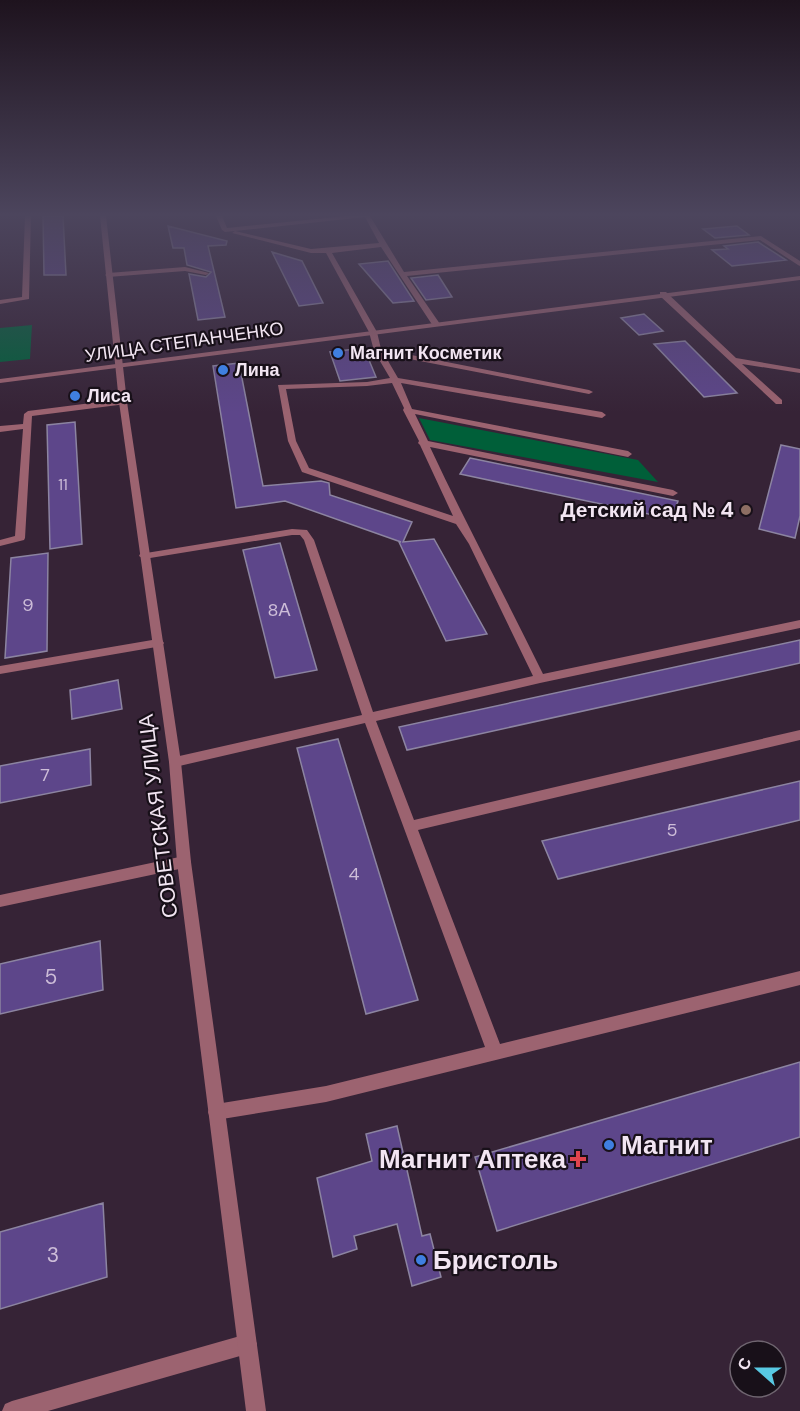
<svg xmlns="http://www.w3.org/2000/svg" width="800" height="1411" font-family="'DM Sans',sans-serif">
  <rect width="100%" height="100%" fill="#362336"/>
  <!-- green -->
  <path fill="#005f39" d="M32,325L30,359L0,362V328Z
    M419,418L638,460L658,482L430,440Z"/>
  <!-- building -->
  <path fill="#5d468a" stroke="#8c84a1" stroke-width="1.5" d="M43,216H63L66,275H44Z
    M168,226L227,241L226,245L208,246L225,317L198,320L189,274L206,277L211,272L187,265L184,248H173Z
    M737,226L749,235L715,238L703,229Z
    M758,242L786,260L732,266L712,250L728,249L724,246Z
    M272,252L302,261L323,303L299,306Z
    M388,261L414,301L393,303L359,264Z
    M438,275L452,297L426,300L411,278Z
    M644,314L663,331L639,335L621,318Z
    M685,341L737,393L704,397L654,344Z
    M364,348L376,377L340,381L330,352Z
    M239,363L263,486L321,481L329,483L330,495L412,522L403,542L434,539L487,634L446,641L399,542H401L285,501L236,508L213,366Z
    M75,422L82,544L50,549L47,425Z
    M781,445L800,449V516L795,538L759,529Z
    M470,458L678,501L672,519L460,474Z
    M280,543L317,670L275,678L243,550Z
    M48,553L47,651L5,658L11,558Z
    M800,640V663L407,750L399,727Z
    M118,680L122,709L72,719L70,690Z
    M338,739L418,1000L366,1014L297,748Z
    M90,749L91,785L0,803V766Z
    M800,781V820L558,879L542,841Z
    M100,941L103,990L0,1014V964Z
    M800,1062V1137L497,1231L475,1157Z
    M397,1126L422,1236L430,1234L441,1277L412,1286L397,1224L354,1236L357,1249L333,1257L317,1178L372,1161L366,1134Z
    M103,1203L107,1277L0,1309V1232Z"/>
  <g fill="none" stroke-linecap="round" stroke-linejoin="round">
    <!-- service -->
    <path fill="#9c6370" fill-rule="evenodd" d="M25,216H31L29,299L0,304V300L22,297Z
      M216,216H222L227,228L346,216H370L404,272L761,236L800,261V266L798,265L760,240L407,276L440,324L436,326H433L381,247L332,253L377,332L381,349L589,390L593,392L589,394L384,354L398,378L602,412L606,415L602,418L401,383L412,409L628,451L632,454L628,457L415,414L428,441L673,490L678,493L673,496L430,447C466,524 506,598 543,674L800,620V628L540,683L376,721L414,820L800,730V740L418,830L500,1044L800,971V985L326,1102L216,1120L210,1118L208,1112L210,1106L216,1104L326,1086L485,1047L365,723L175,767L171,765L169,762L171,759L175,757L362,715L304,540L300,535H292L144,559L139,556L140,554L292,529L307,530L314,540L373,712L533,676L469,544L456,524L302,472L288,441L278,385L367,382L390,378L374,351L369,332L326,253H311L232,233L235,231L311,249L379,243L365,217L225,232L222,230ZM392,383L404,408L403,410L419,441L418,443L420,445L453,516L309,468L296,441L286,389L367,386Z
      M185,267L209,273L206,275L185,271L108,277L105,275L108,273Z
      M660,292H666L736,358L800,369V373L742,364L782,400V404H776L660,296Z
      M123,399L126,400V404L32,416L25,538L24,540L0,546V540L15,536L23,429L0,432V426L23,424L24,414L28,411Z
      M158,639L162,640L164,643L162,646L0,674V666Z
      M184,856L189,858L191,862L189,866L184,868L0,907V895Z
      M247,1334L254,1337L257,1344L254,1351L247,1354L48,1411H2L5,1404L12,1401Z"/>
    <!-- minor -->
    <path fill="#9c6370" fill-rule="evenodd" d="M800,276V280L0,383V379Z"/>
    <!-- tertiary -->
    <path fill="#9c6370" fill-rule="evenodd" d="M100,216H106L127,402L181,762L191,862L266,1411H246L177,862L169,762L119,402Z"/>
  </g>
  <!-- sky -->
  <linearGradient id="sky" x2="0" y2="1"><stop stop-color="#1e131e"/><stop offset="0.52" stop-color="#4c455d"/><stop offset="1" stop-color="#4c455d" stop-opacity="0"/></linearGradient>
  <rect width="800" height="413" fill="url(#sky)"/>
  <!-- markers -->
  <g fill="#3f7fe0" stroke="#181019" stroke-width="2">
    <circle cx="338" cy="353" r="6"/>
    <circle cx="223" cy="370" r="6"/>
    <circle cx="75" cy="396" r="6"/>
    <circle cx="609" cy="1145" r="6"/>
    <circle cx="421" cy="1260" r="6"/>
  </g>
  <circle fill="#8d6e63" stroke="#181019" stroke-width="2" cx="746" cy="510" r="6"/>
  <path fill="#e0444e" stroke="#181019" stroke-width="2" d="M575 1150h6v6h6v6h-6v6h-6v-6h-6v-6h6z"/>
  <g text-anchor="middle" stroke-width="4.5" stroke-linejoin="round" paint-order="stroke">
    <!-- far-number labels -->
    <g font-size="15" fill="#cdbdd8">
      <text x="63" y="490">11</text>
    </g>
    <!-- far-street labels -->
    <g font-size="18" fill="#f2e5f2" stroke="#181019">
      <text transform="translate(184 342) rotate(-8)" y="6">УЛИЦА СТЕПАНЧЕНКО</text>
    </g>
    <!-- far-poi labels -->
    <g font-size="18" font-weight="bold" fill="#f2e5f2" stroke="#181019" text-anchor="start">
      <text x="350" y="359">Магнит Косметик</text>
      <text x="235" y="376">Лина</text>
      <text x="87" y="402">Лиса</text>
    </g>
    <!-- number labels -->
    <g font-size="18" fill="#cdbdd8">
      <text x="28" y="611">9</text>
      <text x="279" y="616">8А</text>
      <text x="45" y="781">7</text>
      <text x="672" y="836">5</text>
      <text x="354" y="880">4</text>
    </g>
    <!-- poi labels -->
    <g font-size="21" font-weight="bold" fill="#f2e5f2" stroke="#181019" text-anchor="end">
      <text x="734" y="517">Детский сад № 4</text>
    </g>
    <!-- street labels -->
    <g font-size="21" fill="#f2e5f2" stroke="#181019">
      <text transform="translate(158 816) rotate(-97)" y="7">СОВЕТСКАЯ УЛИЦА</text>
    </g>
    <!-- near-number labels -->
    <g font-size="21" fill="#cdbdd8">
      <text x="51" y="984">5</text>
      <text x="53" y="1262">3</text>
    </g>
    <!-- near-poi labels -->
    <g font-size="26" font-weight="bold" fill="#f2e5f2" stroke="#181019" text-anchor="start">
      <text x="621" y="1154">Магнит</text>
      <text x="566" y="1168" text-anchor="end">Магнит Аптека</text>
      <text x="433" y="1269">Бристоль</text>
    </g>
  </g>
  <!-- north arrow -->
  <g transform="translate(758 1369) rotate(291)"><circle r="28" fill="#181019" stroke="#6f6570" stroke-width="1.5"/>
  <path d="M0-4.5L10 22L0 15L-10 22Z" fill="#58c9e3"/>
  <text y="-9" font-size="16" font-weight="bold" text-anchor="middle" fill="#f2e5f2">С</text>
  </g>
</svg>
